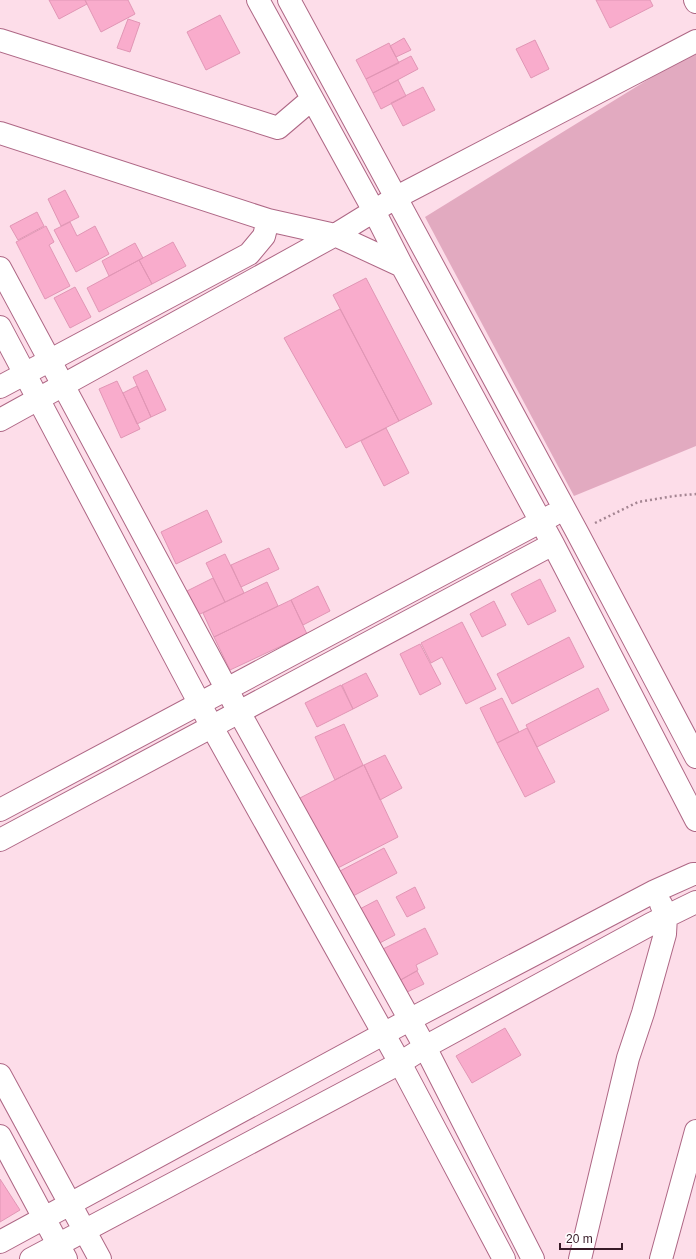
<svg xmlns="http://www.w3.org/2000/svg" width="696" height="1259" font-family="Arial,sans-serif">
  <rect width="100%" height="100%" fill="#fddde9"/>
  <!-- green -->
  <path fill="#e2aac0" d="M696,50V446L574,496L425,217Z"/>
  <!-- building -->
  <path fill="#f9accc" stroke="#e196b5" d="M49,0H85L87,4L59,19Z
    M85,0H128L135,14L101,32Z
    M596,0H650L653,6L610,28Z
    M220,15L240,53L206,70L187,32Z
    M128,19L140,23L130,52L117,48Z
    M404,38L411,50L396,57L390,46Z
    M535,40L549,69L531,78L516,49Z
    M389,43L399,63L366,79L356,60Z
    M411,56L418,69L373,93L366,79Z
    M398,80L406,96L381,109L373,93Z
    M423,87L435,110L403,126L391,103Z
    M65,190L79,217L61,226L48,199Z
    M37,212L44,226L18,240L10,226Z
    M70,222L77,236L95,226L109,254L76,272L54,230Z
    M46,226L54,242L49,245L70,286L45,299L16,242Z
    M173,242L186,266L152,284L139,260Z
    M135,243L143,258L109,276L102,261Z
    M139,260L152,284L99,312L87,288Z
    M366,278L432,404L399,421L333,295Z
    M75,287L91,317L70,328L54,298Z
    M340,309L399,421L346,448L284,338Z
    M147,370L166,410L151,417L133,377Z
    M117,381L140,429L121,438L99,389Z
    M137,386L151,417L137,424L123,393Z
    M386,428L409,473L384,486L361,441Z
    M207,510L222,542L176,564L161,532Z
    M269,548L279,569L241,587L231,565Z
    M225,554L244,593L225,602L206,563Z
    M213,578L225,602L198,615L187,591Z
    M540,579L556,611L528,625L511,594Z
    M267,582L278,606L214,637L203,613Z
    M318,586L330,611L303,625L291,600Z
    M291,600L307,634L230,670L214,637Z
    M494,601L506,625L482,637L470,614Z
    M462,622L496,689L466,704L442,657L431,663L421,643Z
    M569,637L584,667L512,704L497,674Z
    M420,644L441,684L420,695L400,654Z
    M366,673L378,696L353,709L342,685Z
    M341,685L353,709L317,727L305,703Z
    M598,688L609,710L537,747L526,725Z
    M502,698L519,732L497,743L480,708Z
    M344,724L363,765L335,780L315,737Z
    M527,728L555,782L525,797L497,743Z
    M385,755L402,788L380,800L364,765Z
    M364,765L398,837L334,870L298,799Z
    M384,848L397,873L353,896L340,871Z
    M415,887L425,908L407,917L396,897Z
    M377,900L395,935L374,946L356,911Z
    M425,928L438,954L416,965L418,970L397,982L381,950Z
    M417,971L424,984L403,994L397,982Z
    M505,1028L521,1055L472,1083L456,1056Z
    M0,1179L20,1210L0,1222Z"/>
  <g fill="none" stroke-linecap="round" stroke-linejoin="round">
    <!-- minor casing -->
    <g stroke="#ae6785" stroke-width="24">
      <path id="minor" d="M258,0L374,211L402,266L553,544L696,820
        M289,0L577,532L696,757
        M695,0L696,2
        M0,40L278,128L312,99
        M0,133L268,220L335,235L402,266
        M0,387L249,254L264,236L268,220
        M0,420L335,235L395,198L696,41
        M0,810L553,515
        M0,840L553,544
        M0,1075L100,1259
        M0,1136L66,1259
        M0,1242L409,1020L655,891L693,874H696
        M31,1259L400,1063L425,1047L651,924L696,902
        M580,1259L628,1058L643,1013L665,934L666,916L661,904
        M661,1259L696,1131"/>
    </g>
    <!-- tertiary casing -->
    <g stroke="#ae6785" stroke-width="24">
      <path id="tertiary" d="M0,268L239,712L425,1047L533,1259
        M0,327L212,727L400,1063L504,1259"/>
    </g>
    <!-- path -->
    <path stroke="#a48592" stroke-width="2.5" stroke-dasharray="2 3" stroke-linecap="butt" d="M595,523L638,502L674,496L696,494"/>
    <!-- minor -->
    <use href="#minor" stroke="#fff" stroke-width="22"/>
    <!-- tertiary -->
    <use href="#tertiary" stroke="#fff" stroke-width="22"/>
  </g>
  <!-- scale -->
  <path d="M560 1243v6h62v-6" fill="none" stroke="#371a27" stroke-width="2"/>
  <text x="566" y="1243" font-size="12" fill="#371a27" stroke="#ffffff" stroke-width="3" paint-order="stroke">20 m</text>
</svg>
